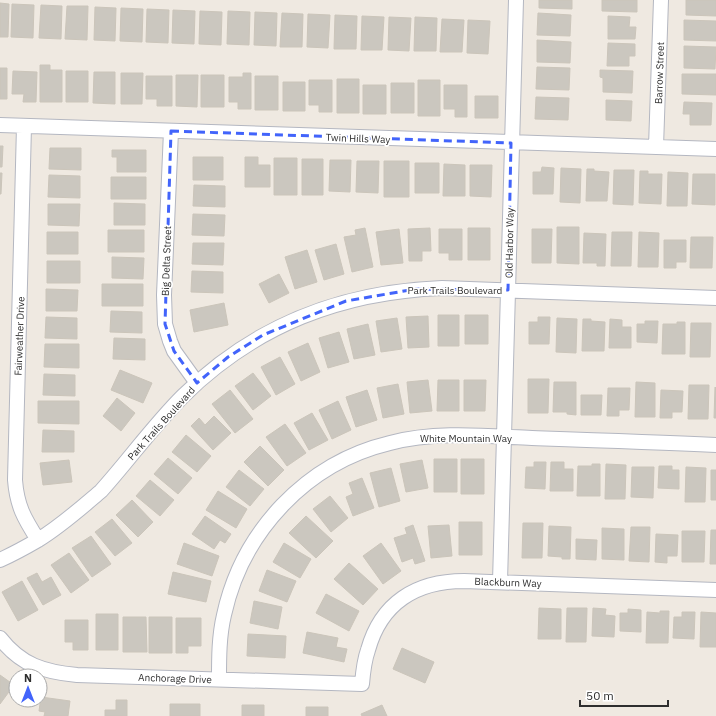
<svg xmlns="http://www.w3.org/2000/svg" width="716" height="716" font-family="'IBM Plex Sans',sans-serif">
  <rect width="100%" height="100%" fill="#efe9e1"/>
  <!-- building -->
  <path fill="#cbc7bf" stroke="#cbc5ba" d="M539,0H572V9L539,8Z
    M602,0H637V12L602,11Z
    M686,0H716V16L686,15Z
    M0,3L9,4L8,37H0Z
    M12,4L34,5L33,38L11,37Z
    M41,5L62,6L61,39L39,38Z
    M67,6H88L87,40L65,39Z
    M95,7L116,8L115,41L94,40Z
    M121,8L143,9L142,42L120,41Z
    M147,9L169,10L168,43L146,42Z
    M173,10L195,11L194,44L172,43Z
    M200,11L222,12L221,45L199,44Z
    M228,11L250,12L249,45L227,44Z
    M255,12L277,13L276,46L254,45Z
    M282,13L303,14L302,47H280Z
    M538,13L571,15L570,36L537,35Z
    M308,14L330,15L328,48L307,47Z
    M335,15L357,16L356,49H334Z
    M362,16L384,17L382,50H361Z
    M608,16L630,17L629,27H636L635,39H608Z
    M389,17L411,18L409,51L388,50Z
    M415,17L437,18L436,51H414Z
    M442,19L464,20L462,52H440Z
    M468,20L490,21L488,54L467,53Z
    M684,20L716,21V41L684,40Z
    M537,40L571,42L570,63L537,62Z
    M608,43L635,44V56H629V66H607Z
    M684,46L716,47L715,69L684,68Z
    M40,65H50V70H62V102H40Z
    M537,67L570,68L569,90L536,89Z
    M0,68H7V99H0Z
    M600,70L633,71L632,93L603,92V78L600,77Z
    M13,71L37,72L36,102H23L24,94H12Z
    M66,71H88V102H66Z
    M94,72H115V104L93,103Z
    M121,73H143L142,104H121Z
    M243,73H251V109H238V102H229V77H243Z
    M682,74H716V95L682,94Z
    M176,75H198L197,107L176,106Z
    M201,75H224V107H201Z
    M146,76H172V106H157V99H146Z
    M255,76H278V110H255Z
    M337,79H359V113H337Z
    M309,80H332V112H319V105H309Z
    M418,80H440V116H418Z
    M283,82H305V111H283Z
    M391,83H414V113H391Z
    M363,85H386V114H363Z
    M444,85H467V117H455V109H444Z
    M475,96H498V118H475Z
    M536,97L569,98L568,120L535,119Z
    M606,100L632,101L631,121L606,120Z
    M684,102L712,103L711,125H690V114H683Z
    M0,146H3L2,167H0Z
    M50,148H81V170L49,169Z
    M112,150H146V172H117V157H112Z
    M193,157H223V180H193Z
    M245,157H258V165H270V187H245Z
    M274,158H297V195H274Z
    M302,159H323V195H302Z
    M330,160H351L350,192L329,191Z
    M357,161H379L378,193L356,192Z
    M384,161H409V197H384Z
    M415,163H439V193H415Z
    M444,164L465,165V196H443Z
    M470,165H492L491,197L470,196Z
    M542,167L554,168L553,194H533V172H541Z
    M561,168L581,169L580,203L560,202Z
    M587,169H594V171L609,172L607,201H586Z
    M614,170H634L633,205L613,204Z
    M640,171H648V174H662L661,204L639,203Z
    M668,172L688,173L687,206H667Z
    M0,173H2L1,194H0Z
    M693,174H715V205L692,204Z
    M49,175L80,176V198L48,197Z
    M111,177H146V199H111Z
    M194,185L225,186V207L193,206Z
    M114,203L145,204V225H114Z
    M48,204H80L79,226L48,225Z
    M193,214L225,215L224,236L192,235Z
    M557,227H579V264L557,263Z
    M365,228L373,267L352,272L344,237L356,235L355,230Z
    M430,228L431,251H422V261H409L408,229Z
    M468,228H490V260H468Z
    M399,229L403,263L381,265L376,232Z
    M439,229H462V260H449V253H439Z
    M532,229H552L551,263H532Z
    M108,230H144V252H108Z
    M47,232H78V254H47Z
    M612,232H632L631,266H611Z
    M639,232L659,233L658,267H638Z
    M584,233L606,234L605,266H597V263H583Z
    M691,237H713L712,268H690Z
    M664,240H686V262H676V268H664Z
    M193,243H224L223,265L192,264Z
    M336,244L344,274L324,280L315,250Z
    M307,250L317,282L295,289L285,257Z
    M112,257L144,258L143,279L112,278Z
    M47,261H80V283H47Z
    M192,271L223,272V293L191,292Z
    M279,274L289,293L269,303L259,284Z
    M102,284H143V306H102Z
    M46,289L78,290L77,311H46Z
    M224,303L228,325L194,332L190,310Z
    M111,311L142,312V333L110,332Z
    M438,315H459V346H438Z
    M465,315H488V344H465Z
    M428,316L429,347L408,348L406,317Z
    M46,317L77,318V339L45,338Z
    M538,317H550L549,344H529V322H538Z
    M397,318L402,349L381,352L376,321Z
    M557,318L577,319L576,353L556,352Z
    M583,319H591V321L605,322L604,351H582Z
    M610,319L622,320V327H631V348H609Z
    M645,321H658L657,343L637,342V324H645Z
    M677,322H685V354H662L663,324H677Z
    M691,323H711L710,357H690Z
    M368,324L375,355L354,359L347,329Z
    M339,332L349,362L328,368L319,338Z
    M114,338L145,339V360L113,359Z
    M308,343L320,372L301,381L288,352Z
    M45,344H79V368L44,367Z
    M280,357L295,384L276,395L261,367Z
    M120,370L152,383L143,403L111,390Z
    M253,373L271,396L253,410L235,386Z
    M44,374L75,375V396L43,395Z
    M528,379H549L548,413H528Z
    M428,380L432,411L410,413L407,382Z
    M438,380H459V411H437Z
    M464,380H486L485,411H464Z
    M554,382H576V415L567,414V412H553Z
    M636,382L655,383V417H635Z
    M398,384L404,414L383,418L377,388Z
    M689,385H709L708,419H688Z
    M715,387L716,388V418H714Z
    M608,388H630L629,410H619V416H607Z
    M230,390L253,419L235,433L212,404Z
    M367,390L377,420L356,427L346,397Z
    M661,390L683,391L682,412H672V418H660Z
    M581,395H602L601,415H581Z
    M117,398L135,413L121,431L103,416Z
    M38,401H79V424L38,423Z
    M338,401L351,430L332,439L319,410Z
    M312,413L328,440L309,450L294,423Z
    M214,416L231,433L213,450L191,426L199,418L205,425Z
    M285,424L306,453L287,466L266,437Z
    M43,430L74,431V452H42Z
    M186,435L211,456L197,472L172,452Z
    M260,446L284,470L268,486L244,462Z
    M168,458L192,478L178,494L154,474Z
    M434,459H457V492H434Z
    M461,459H484V494H461Z
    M69,460L72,482L43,485L40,463Z
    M422,460L428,488L406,492L400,464Z
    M534,462H546L545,489L525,488L526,467H534Z
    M551,462H564V469H573V491H550Z
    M592,464H600V496H577L578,466H592Z
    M606,464L626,465L625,499H605Z
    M659,466H672V470H679V489L658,488Z
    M632,467H654L653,498L631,497Z
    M686,467L706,468L705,502H685Z
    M391,468L400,501L379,507L370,473Z
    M239,470L264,489L250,506L226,487Z
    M711,470H716V500H711Z
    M362,478L374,508L353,516L346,497L353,494L349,483Z
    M150,480L174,500L160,516L136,496Z
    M218,491L247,509L236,528L206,510Z
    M330,496L348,518L331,532L313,509Z
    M132,500L153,522L138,537L116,515Z
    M205,516L231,534L225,543L220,540L214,549L192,534Z
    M306,516L333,541L316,558L289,533Z
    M112,519L132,543L115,556L95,532Z
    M459,522H482V555H459Z
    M523,523H543L542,558H522Z
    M413,525L425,561L415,564L413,558L402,562L394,538L407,534L405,528Z
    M449,525L452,556L431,558L428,526Z
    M549,526L571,527L570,559H562V557L548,556Z
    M631,527H650L649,562L629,561Z
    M602,528L624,529V560L602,559Z
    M711,530H716V564H710Z
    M682,531H705L704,562H682Z
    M656,534L678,535L677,556H667V563L655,562Z
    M91,536L111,564L92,577L72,548Z
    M576,539L597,540L596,560L576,559Z
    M184,543L219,556L212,576L177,564Z
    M284,543L311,559L300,578L273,562Z
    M381,543L401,571L383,584L363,556Z
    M69,553L89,580L71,593L51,565Z
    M349,563L378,589L363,605L334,579Z
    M267,570L296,581L287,602L259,591Z
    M173,572L211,581L206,602L168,594Z
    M37,573L42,582L51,577L61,595L43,605L27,578Z
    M22,581L38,610L18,621L2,592Z
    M326,594L359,611L349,631L316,613Z
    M254,601L282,607L278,629L250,623Z
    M539,608L561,609V639H538Z
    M567,608H587L586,642H566Z
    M593,608L606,609L605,615L615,616L614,637L592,636Z
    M628,609L641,610V632L620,631V613H628Z
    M660,611H669L668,643H646L647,612L660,613Z
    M682,612H695L694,639L673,638L674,617H682Z
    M701,612L716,613V647H700Z
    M96,614H118V650H96Z
    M123,617H146L147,652H123Z
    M149,617H172V653H149Z
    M176,618H201V646H188V653H176Z
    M65,620H88V650H73V642H65Z
    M307,632L338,638L336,647L347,649L344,662L303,653Z
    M248,634L286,636L285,658L247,656Z
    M402,648L434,662L425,683L393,669Z
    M0,675L14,685L0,704Z
    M41,697L70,701L68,716H44L45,712L39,711Z
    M116,700H127V716H105V710H116Z
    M170,704H200V716H170Z
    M242,705H264V716H242Z
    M382,705L387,716H362L361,714Z
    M306,707H328V716H306Z"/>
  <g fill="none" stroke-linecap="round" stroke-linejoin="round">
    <!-- minor casing -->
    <g stroke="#b4b7c1" stroke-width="16">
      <path id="minor" d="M0,125L716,149
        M24,126L15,480C17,506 24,518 38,540
        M171,131L164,295L165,324L170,341L174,351L197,383
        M656,147L661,0
        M0,560C13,554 26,547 38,540C61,526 81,508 101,491C129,460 153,426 183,396C255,325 341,292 442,288L716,298
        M500,582L516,0
        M0,638C21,665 44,672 77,675L362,684C363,672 364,661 368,650C381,603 416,581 464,581L716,590
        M219,679C219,658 219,636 224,615C242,532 306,463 390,443C436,431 485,436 532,438C593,440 655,442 716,445"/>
    </g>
    <!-- minor -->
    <use href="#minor" stroke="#fff" stroke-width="14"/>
  </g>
  <!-- marked area -->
  <path fill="none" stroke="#4264fb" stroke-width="3" stroke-dasharray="8 5" stroke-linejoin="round" d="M171,131L511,143L508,290L416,289L346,301L263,335L228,357L197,383L174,351L165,324Z"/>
  <g text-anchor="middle" stroke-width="3.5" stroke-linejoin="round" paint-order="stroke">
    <!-- street labels -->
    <g font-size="10" fill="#2e2e2e" stroke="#fff">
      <text transform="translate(659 73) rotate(-88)" y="4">Barrow Street</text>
      <text transform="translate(358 138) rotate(2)" y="4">Twin Hills Way</text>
      <text transform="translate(509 243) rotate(-89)" y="4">Old Harbor Way</text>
      <text transform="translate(166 261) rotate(-88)" y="4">Big Delta Street</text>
      <text x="455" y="294">Park Trails Boulevard</text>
      <text transform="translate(19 336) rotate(-88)" y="4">Fairweather Drive</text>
      <text transform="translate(161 423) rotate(-48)" y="4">Park Trails Boulevard</text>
      <text x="466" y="442">White Mountain Way</text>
      <text transform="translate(508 582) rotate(2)" y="4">Blackburn Way</text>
      <text transform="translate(175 678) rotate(2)" y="4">Anchorage Drive</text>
    </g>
  </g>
  <!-- north arrow -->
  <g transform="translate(28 688)"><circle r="19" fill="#ffffff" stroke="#ababab"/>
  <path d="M0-3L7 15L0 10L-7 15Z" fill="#4264fb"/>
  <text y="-6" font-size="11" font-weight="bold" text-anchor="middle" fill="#2e2e2e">N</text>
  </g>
  <!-- scale -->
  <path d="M580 700v6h88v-6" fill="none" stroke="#2e2e2e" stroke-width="2"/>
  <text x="586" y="700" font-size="12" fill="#2e2e2e" stroke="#ffffff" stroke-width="3" paint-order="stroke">50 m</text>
</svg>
